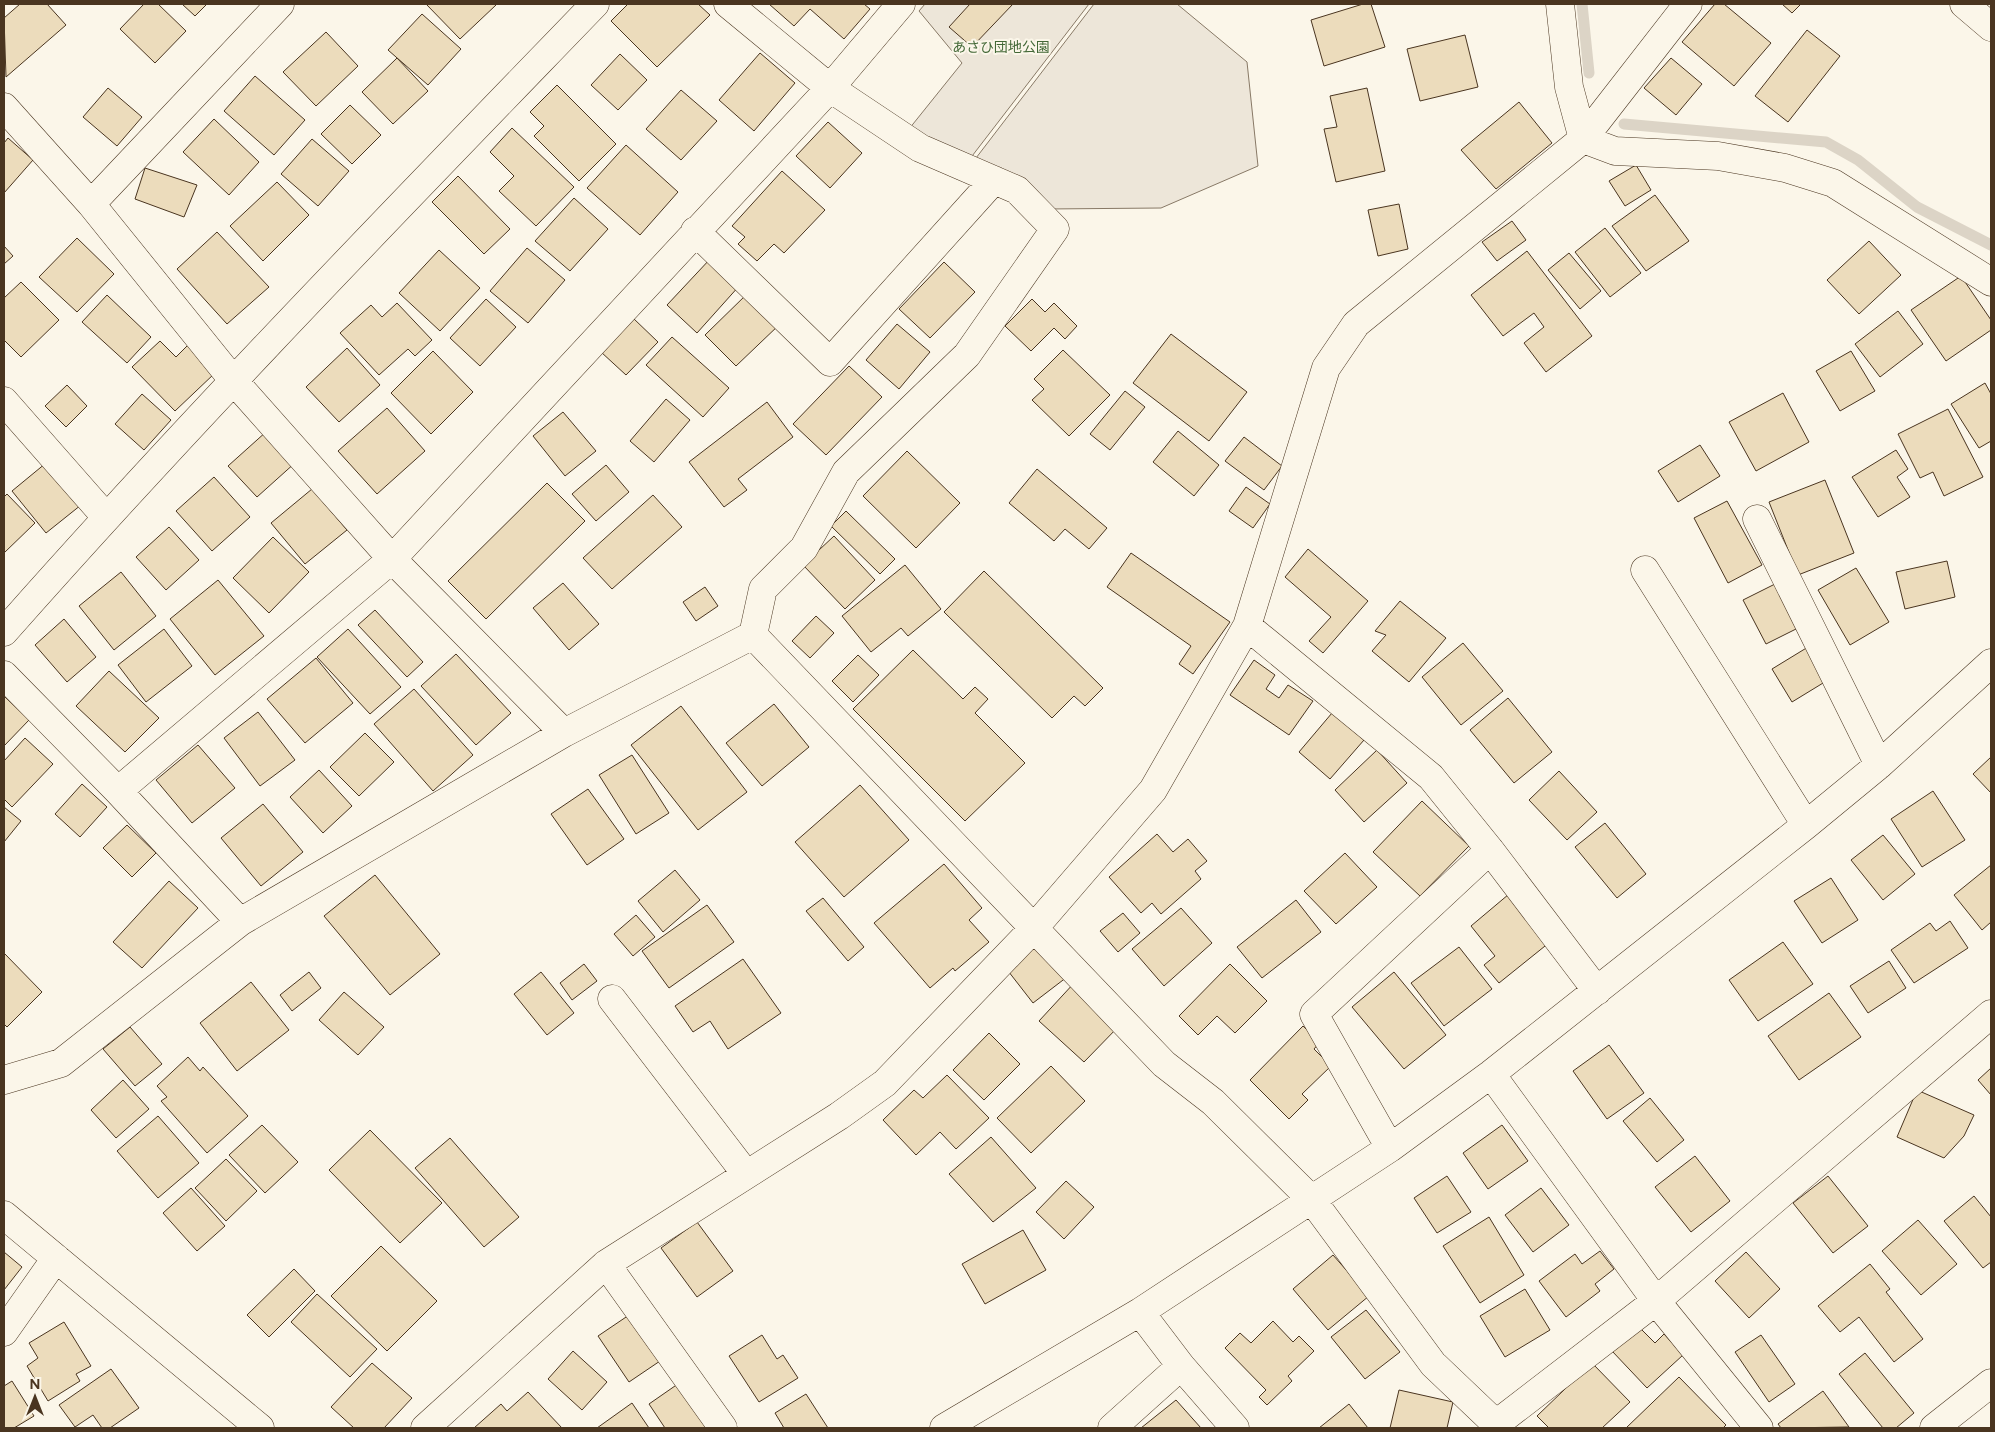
<svg xmlns="http://www.w3.org/2000/svg" width="1995" height="1432" font-family="Figtree,'Noto Sans JP',sans-serif">
  <rect width="100%" height="100%" fill="#fbf6e9"/>
  <!-- green -->
  <path fill="#ede6d9" stroke="#887966" d="M925,4H1089L969,160L909,129L962,63L919,11Z
    M1094,4H1177L1247,62L1258,166L1161,208L1046,209L976,158Z"/>
  <g fill="none" stroke-linecap="round" stroke-linejoin="round">
    <!-- stream -->
    <path stroke="#dcd4c6" stroke-width="11" d="M1582,4L1589,73
      M1624,124L1826,142L1858,160L1917,207L1991,245"/>
  </g>
  <!-- building -->
  <path fill="#ecdcbc" stroke="#4a3520" d="M20,4H47L66,25L6,77L4,18Z
    M144,4H158L186,31L155,63L120,29Z
    M182,4H207L195,16Z
    M426,4H494L496,5L460,39Z
    M628,4H698L710,15L657,67L611,21Z
    M769,4H864L870,9L844,39L810,9L794,26Z
    M970,4H1013L972,47L949,27Z
    M1363,4H1371L1385,47L1324,66L1311,20Z
    M1715,4H1724L1771,43L1734,86L1682,42Z
    M1782,4H1801L1792,13Z
    M422,14L461,49L428,85L388,50Z
    M1807,30L1840,56L1788,122L1755,96Z
    M326,32L358,66L316,106L283,72Z
    M1465,35L1478,87L1420,101L1407,49Z
    M760,53L795,83L754,131L719,100Z
    M620,54L647,80L618,110L591,85Z
    M397,58L428,91L393,124L362,92Z
    M1671,58L1702,84L1676,115L1644,88Z
    M255,76L305,120L274,155L224,111Z
    M557,85L616,144L579,181L534,136L544,126L530,112Z
    M108,88L142,117L117,146L83,117Z
    M1367,88L1385,171L1336,182L1324,129L1337,127L1330,96Z
    M681,90L717,121L681,160L646,129Z
    M1519,102L1552,143L1496,189L1461,150Z
    M350,105L381,135L352,164L321,134Z
    M214,119L259,162L229,195L183,152Z
    M828,122L862,153L830,188L796,156Z
    M512,128L574,187L536,226L499,191L514,176L490,152Z
    M8,138L33,160L4,193V143Z
    M312,139L349,171L318,206L281,174Z
    M626,145L678,192L640,235L587,188Z
    M1636,165L1651,190L1625,206L1609,181Z
    M145,168L197,185L184,217L135,199Z
    M782,171L825,210L784,253L774,244L757,261L738,244L745,237L732,226Z
    M458,176L510,229L484,254L432,202Z
    M277,182L309,215L263,261L230,226Z
    M1655,195L1689,241L1646,271L1612,226Z
    M574,198L608,229L570,271L535,241Z
    M1399,204L1408,249L1378,256L1368,210Z
    M1512,221L1526,240L1497,261L1482,242Z
    M1605,228L1641,273L1610,297L1575,252Z
    M217,232L269,287L227,324L177,269Z
    M77,238L114,274L77,312L39,277Z
    M1869,241L1901,275L1859,314L1827,280Z
    M4,246L13,256L4,264Z
    M527,248L565,280L528,323L490,291Z
    M439,250L480,288L440,331L399,293Z
    M1527,251L1592,336L1546,372L1524,343L1544,327L1534,313L1503,336L1471,295Z
    M1569,253L1601,291L1580,309L1548,270Z
    M711,258L740,285L697,333L667,305Z
    M944,262L975,292L930,338L899,309Z
    M1961,276L1991,320V330L1946,361L1911,310Z
    M21,282L59,320L21,357L4,340V298Z
    M748,293L780,324L736,366L705,335Z
    M107,295L151,337L127,363L82,322Z
    M486,299L516,327L480,366L450,338Z
    M1032,299L1045,312L1054,303L1077,326L1065,339L1054,328L1031,351L1005,326Z
    M397,303L432,340L415,356L408,349L379,375L340,333L371,305L382,317Z
    M1898,311L1923,344L1880,377L1855,344Z
    M633,318L658,342L626,375L601,352Z
    M897,324L930,352L899,389L866,360Z
    M1171,334L1247,392L1209,441L1133,383Z
    M672,337L729,388L703,417L646,365Z
    M160,341L176,357L188,345L215,373L175,411L132,367Z
    M347,348L380,385L339,422L306,387Z
    M1063,350L1110,395L1069,436L1032,400L1044,389L1034,379Z
    M433,351L473,392L431,434L391,393Z
    M1851,351L1875,391L1840,411L1816,371Z
    M849,366L882,397L826,455L793,424Z
    M1985,383L1991,394V441L1979,448L1951,404Z
    M67,385L87,406L66,427L45,406Z
    M1125,391L1145,407L1110,450L1090,434Z
    M1783,393L1809,442L1756,471L1729,422Z
    M142,394L171,420L144,450L115,424Z
    M666,399L690,420L654,462L630,441Z
    M767,402L793,437L738,479L747,490L724,507L689,462Z
    M387,408L425,451L377,494L338,451Z
    M1948,409L1983,477L1944,496L1933,472L1920,478L1898,434Z
    M563,412L596,451L565,476L533,436Z
    M267,431L296,462L257,497L228,466Z
    M1178,431L1219,465L1194,496L1153,462Z
    M1244,437L1282,466L1264,490L1225,461Z
    M1700,445L1720,476L1678,502L1658,471Z
    M1896,450L1908,469L1897,477L1910,497L1878,517L1852,477Z
    M907,451L960,503L916,548L863,496Z
    M46,463L81,505L46,533L12,491Z
    M606,465L629,492L596,521L572,494Z
    M1037,469L1107,528L1089,549L1065,529L1054,541L1009,503Z
    M214,477L250,517L212,551L176,511Z
    M1825,480L1854,553L1798,575L1769,502Z
    M547,483L585,521L486,619L448,581Z
    M1246,487L1270,504L1253,528L1229,511Z
    M312,489L347,530L305,564L271,523Z
    M7,494L35,523L4,553V497Z
    M653,495L682,527L612,589L583,558Z
    M1727,501L1762,565L1728,583L1694,518Z
    M846,511L895,559L880,574L831,526Z
    M169,527L199,560L166,590L136,557Z
    M834,536L875,580L845,609L803,565Z
    M273,537L309,572L269,613L233,578Z
    M1308,549L1368,601L1323,653L1309,641L1331,617L1285,577Z
    M1131,553L1230,622L1193,674L1179,664L1191,646L1107,587Z
    M1947,561L1955,597L1905,609L1896,572Z
    M905,565L941,609L908,636L901,628L871,652L842,616Z
    M1856,568L1889,622L1850,645L1818,590Z
    M984,571L1103,688L1085,706L1074,696L1052,718L944,612Z
    M121,572L156,616L114,650L79,606Z
    M218,580L264,636L215,675L170,619Z
    M563,583L599,624L569,650L533,608Z
    M1775,584L1798,628L1766,644L1743,600Z
    M705,587L718,606L696,621L683,602Z
    M1400,601L1446,638L1409,682L1372,651L1386,635L1375,631Z
    M375,610L423,662L407,677L358,625Z
    M816,616L834,633L810,658L792,641Z
    M64,619L96,657L67,682L35,645Z
    M164,629L192,666L146,702L118,665Z
    M348,629L401,687L370,714L317,657Z
    M1463,643L1503,691L1461,725L1422,677Z
    M1808,647L1828,680L1792,702L1772,669Z
    M913,650L963,699L975,687L988,699L975,713L1025,763L965,821L853,709Z
    M456,654L511,713L476,745L421,686Z
    M858,655L879,675L853,702L832,681Z
    M316,658L353,703L305,743L267,699Z
    M1254,660L1275,675L1266,689L1279,698L1288,685L1313,701L1289,735L1230,695Z
    M109,671L159,718L125,752L76,706Z
    M414,689L473,755L433,791L374,724Z
    M4,696L29,720L4,746Z
    M1508,698L1552,752L1514,783L1470,730Z
    M774,704L809,747L762,786L726,743Z
    M681,706L747,792L698,830L631,745Z
    M258,712L295,760L260,786L224,738Z
    M1332,713L1364,740L1330,779L1299,752Z
    M365,733L394,762L359,796L330,767Z
    M25,738L53,764L12,807L4,799V761Z
    M198,745L235,788L192,823L156,780Z
    M1377,750L1407,783L1364,822L1335,790Z
    M632,755L669,813L636,834L599,775Z
    M1991,757V793L1973,774Z
    M319,770L352,806L323,833L290,797Z
    M1559,771L1597,812L1567,840L1529,800Z
    M82,784L107,807L80,837L55,814Z
    M860,785L909,840L844,897L795,842Z
    M588,789L624,839L587,865L551,814Z
    M1933,791L1965,840L1922,867L1891,819Z
    M1422,801L1469,846L1420,896L1373,852Z
    M263,804L303,852L261,886L221,838Z
    M4,807L21,821L4,842Z
    M1605,823L1646,874L1617,898L1575,847Z
    M127,825L156,853L132,877L103,848Z
    M1157,834L1173,852L1188,839L1207,861L1195,871L1201,879L1161,914L1152,903L1141,913L1109,877Z
    M1883,835L1915,874L1883,900L1851,860Z
    M1345,853L1377,887L1336,924L1304,891Z
    M944,864L982,908L969,920L989,942L955,971L953,968L930,988L874,923Z
    M1991,865V922L1982,930L1954,895Z
    M675,870L700,900L663,932L638,901Z
    M375,875L440,954L390,995L324,916Z
    M1831,878L1858,920L1822,943L1794,901Z
    M169,881L198,908L142,968L113,942Z
    M1515,889L1555,938L1499,983L1484,965L1495,956L1471,926Z
    M823,898L864,947L848,961L806,911Z
    M1296,900L1321,932L1262,978L1237,947Z
    M707,905L734,942L669,988L642,951Z
    M1181,908L1212,943L1164,986L1132,949Z
    M1123,913L1140,933L1118,952L1100,931Z
    M636,915L655,937L633,956L614,934Z
    M1950,921L1968,948L1914,983L1891,950L1930,923L1936,931Z
    M1040,942L1067,977L1033,1003L1005,967Z
    M1783,942L1813,984L1758,1021L1729,980Z
    M1459,947L1492,989L1444,1026L1411,983Z
    M4,953L42,992L7,1027L4,1024Z
    M743,959L781,1013L728,1049L710,1021L693,1032L675,1006Z
    M1889,961L1906,988L1868,1013L1850,986Z
    M584,964L597,981L572,1000L560,983Z
    M1230,964L1267,1001L1235,1033L1217,1016L1198,1035L1179,1016Z
    M309,972L321,988L292,1011L280,995Z
    M541,972L574,1013L547,1035L514,994Z
    M1394,972L1446,1035L1404,1069L1352,1007Z
    M251,982L289,1030L237,1071L200,1023Z
    M1075,982L1120,1025L1084,1062L1039,1021Z
    M344,992L384,1027L358,1055L319,1020Z
    M1829,993L1861,1037L1799,1080L1768,1036Z
    M1303,1026L1320,1042L1314,1049L1331,1066L1302,1094L1308,1100L1289,1119L1250,1080Z
    M130,1027L162,1064L135,1086L103,1049Z
    M989,1033L1020,1064L984,1100L953,1070Z
    M1609,1045L1644,1093L1607,1119L1573,1071Z
    M188,1057L200,1071L203,1067L248,1116L207,1153L161,1101L167,1097L157,1086Z
    M1051,1066L1085,1101L1031,1153L997,1118Z
    M1991,1068V1095L1978,1080Z
    M947,1075L989,1118L956,1149L940,1132L916,1155L883,1120L914,1090L923,1098Z
    M123,1080L149,1109L116,1138L91,1110Z
    M1917,1090L1974,1115L1964,1136L1944,1158L1897,1137Z
    M1650,1098L1684,1140L1657,1162L1623,1121Z
    M158,1116L199,1163L158,1198L117,1151Z
    M262,1125L298,1162L265,1193L229,1155Z
    M1502,1125L1528,1161L1488,1189L1463,1153Z
    M370,1130L442,1203L400,1243L329,1170Z
    M991,1137L1036,1188L993,1222L949,1174Z
    M450,1138L519,1217L484,1247L415,1168Z
    M1695,1156L1730,1201L1691,1232L1655,1187Z
    M226,1159L257,1191L226,1221L195,1188Z
    M1447,1176L1471,1212L1437,1233L1414,1198Z
    M1828,1176L1868,1226L1833,1253L1793,1203Z
    M1066,1181L1094,1207L1064,1239L1036,1212Z
    M191,1188L225,1226L197,1251L163,1213Z
    M1541,1188L1569,1225L1533,1252L1505,1215Z
    M1974,1196L1991,1217V1262L1983,1268L1944,1221Z
    M1489,1217L1524,1275L1480,1303L1443,1246Z
    M1918,1220L1957,1264L1921,1295L1882,1251Z
    M697,1222L733,1271L697,1297L661,1248Z
    M1023,1230L1046,1270L985,1304L962,1264Z
    M381,1246L437,1301L387,1351L331,1296Z
    M1600,1251L1614,1269L1595,1284L1600,1291L1566,1317L1539,1281L1575,1254L1582,1264Z
    M4,1252L22,1267L4,1290Z
    M1746,1252L1780,1289L1749,1318L1715,1281Z
    M1333,1255L1369,1296L1328,1330L1293,1289Z
    M1870,1264L1890,1289L1886,1292L1923,1339L1894,1362L1859,1317L1840,1332L1818,1306Z
    M294,1269L315,1291L269,1337L247,1315Z
    M1525,1289L1550,1330L1505,1357L1480,1316Z
    M317,1294L377,1349L350,1377L291,1322Z
    M1366,1310L1400,1352L1365,1379L1331,1337Z
    M632,1313L663,1359L629,1382L598,1336Z
    M1273,1321L1293,1342L1299,1336L1314,1351L1288,1376L1292,1381L1267,1405L1259,1397L1266,1390L1225,1348L1240,1333L1251,1343Z
    M64,1322L91,1366L76,1374L80,1381L48,1401L27,1366L38,1358L29,1343Z
    M1639,1327L1655,1343L1664,1334L1683,1355L1647,1388L1612,1351Z
    M762,1335L777,1359L783,1355L798,1378L759,1402L729,1356Z
    M1761,1335L1795,1384L1769,1402L1735,1352Z
    M573,1351L607,1382L582,1410L548,1379Z
    M1865,1353L1914,1413L1896,1428H1883L1839,1374Z
    M372,1363L412,1398L384,1428H354L331,1407Z
    M1592,1363L1630,1402L1602,1428H1549L1537,1416Z
    M111,1369L139,1408L110,1428H102L93,1415L75,1427L59,1405Z
    M1679,1377L1726,1425L1723,1428H1626Z
    M685,1379L718,1428H665L649,1404Z
    M12,1381L34,1416L14,1428H4V1386Z
    M1399,1390L1453,1402L1447,1428H1390Z
    M1823,1391L1849,1427L1781,1428L1778,1424Z
    M528,1392L562,1428H474L501,1404L507,1411Z
    M806,1394L828,1428H784L775,1413Z
    M1176,1400L1201,1428H1141Z
    M632,1403L649,1428H597Z
    M1349,1404L1368,1428H1319Z"/>
  <g fill="none" stroke-linecap="round" stroke-linejoin="round">
    <!-- minor casing -->
    <g stroke="#4a3520" stroke-width="29">
      <path id="minor" d="M728,4L830,88L920,148L1017,190L1055,229L967,355L846,472L804,548L763,589L753,635
        M1560,4L1569,87L1583,139
        M1964,4L1991,27
        M4,107L91,204L233,380L392,559L564,733
        M1583,139L1615,151L1718,156L1785,168L1833,183L1991,282
        M91,204L280,4
        M695,231L830,362L994,180
        M4,401L106,517
        M1757,519L1879,765
        M1645,570L1806,825
        M1247,626L1431,777L1490,850L1597,991
        M4,632C194,417 395,211 595,4
        M4,675L118,791L240,922L564,733L753,635L1164,1064L1213,1102L1312,1200L1433,1364L1496,1424L1656,1301L1991,1014
        M118,791L392,559L830,88L901,4
        M612,999L746,1174
        M1491,1074L1656,1301L1759,1428
        M4,1080L61,1063L240,922
        M1390,1148L1314,1014L1490,850
        M4,1215L260,1428
        M606,1264L723,1428
        M1140,1312L1181,1366L1235,1428
        M4,1332L56,1258
        M425,1428L606,1264L839,1116L885,1083L1034,928L1153,790L1247,626L1326,368L1356,324L1583,139L1688,4
        M944,1428L1140,1312L1390,1148L1491,1074L1806,825L1879,765L1991,663
        M1112,1428L1181,1366
        M1934,1428L1991,1383"/>
    </g>
    <!-- minor -->
    <use href="#minor" stroke="#fbf6e9" stroke-width="28"/>
  </g>
  <g text-anchor="middle" stroke-width="4" stroke-linejoin="round" paint-order="stroke">
    <!-- park labels -->
    <g font-size="14" fill="#436837" stroke="#fbf6e9">
      <text x="1001" y="52">あさひ団地公園</text>
    </g>
  </g>
  <!-- border -->
  <rect width="1995" height="1432" fill="none" stroke="#4a3520" stroke-width="10"/>
  <!-- north arrow -->
  <g transform="translate(35 1397)" stroke="#fbf6e9" stroke-width="4" paint-order="stroke">
  <path d="M0-4L9 19L0 12L-9 19Z" fill="#4a3520"/>
  <text y="-8" font-size="14" font-weight="bold" text-anchor="middle" fill="#4a3520">N</text>
  </g>
</svg>
